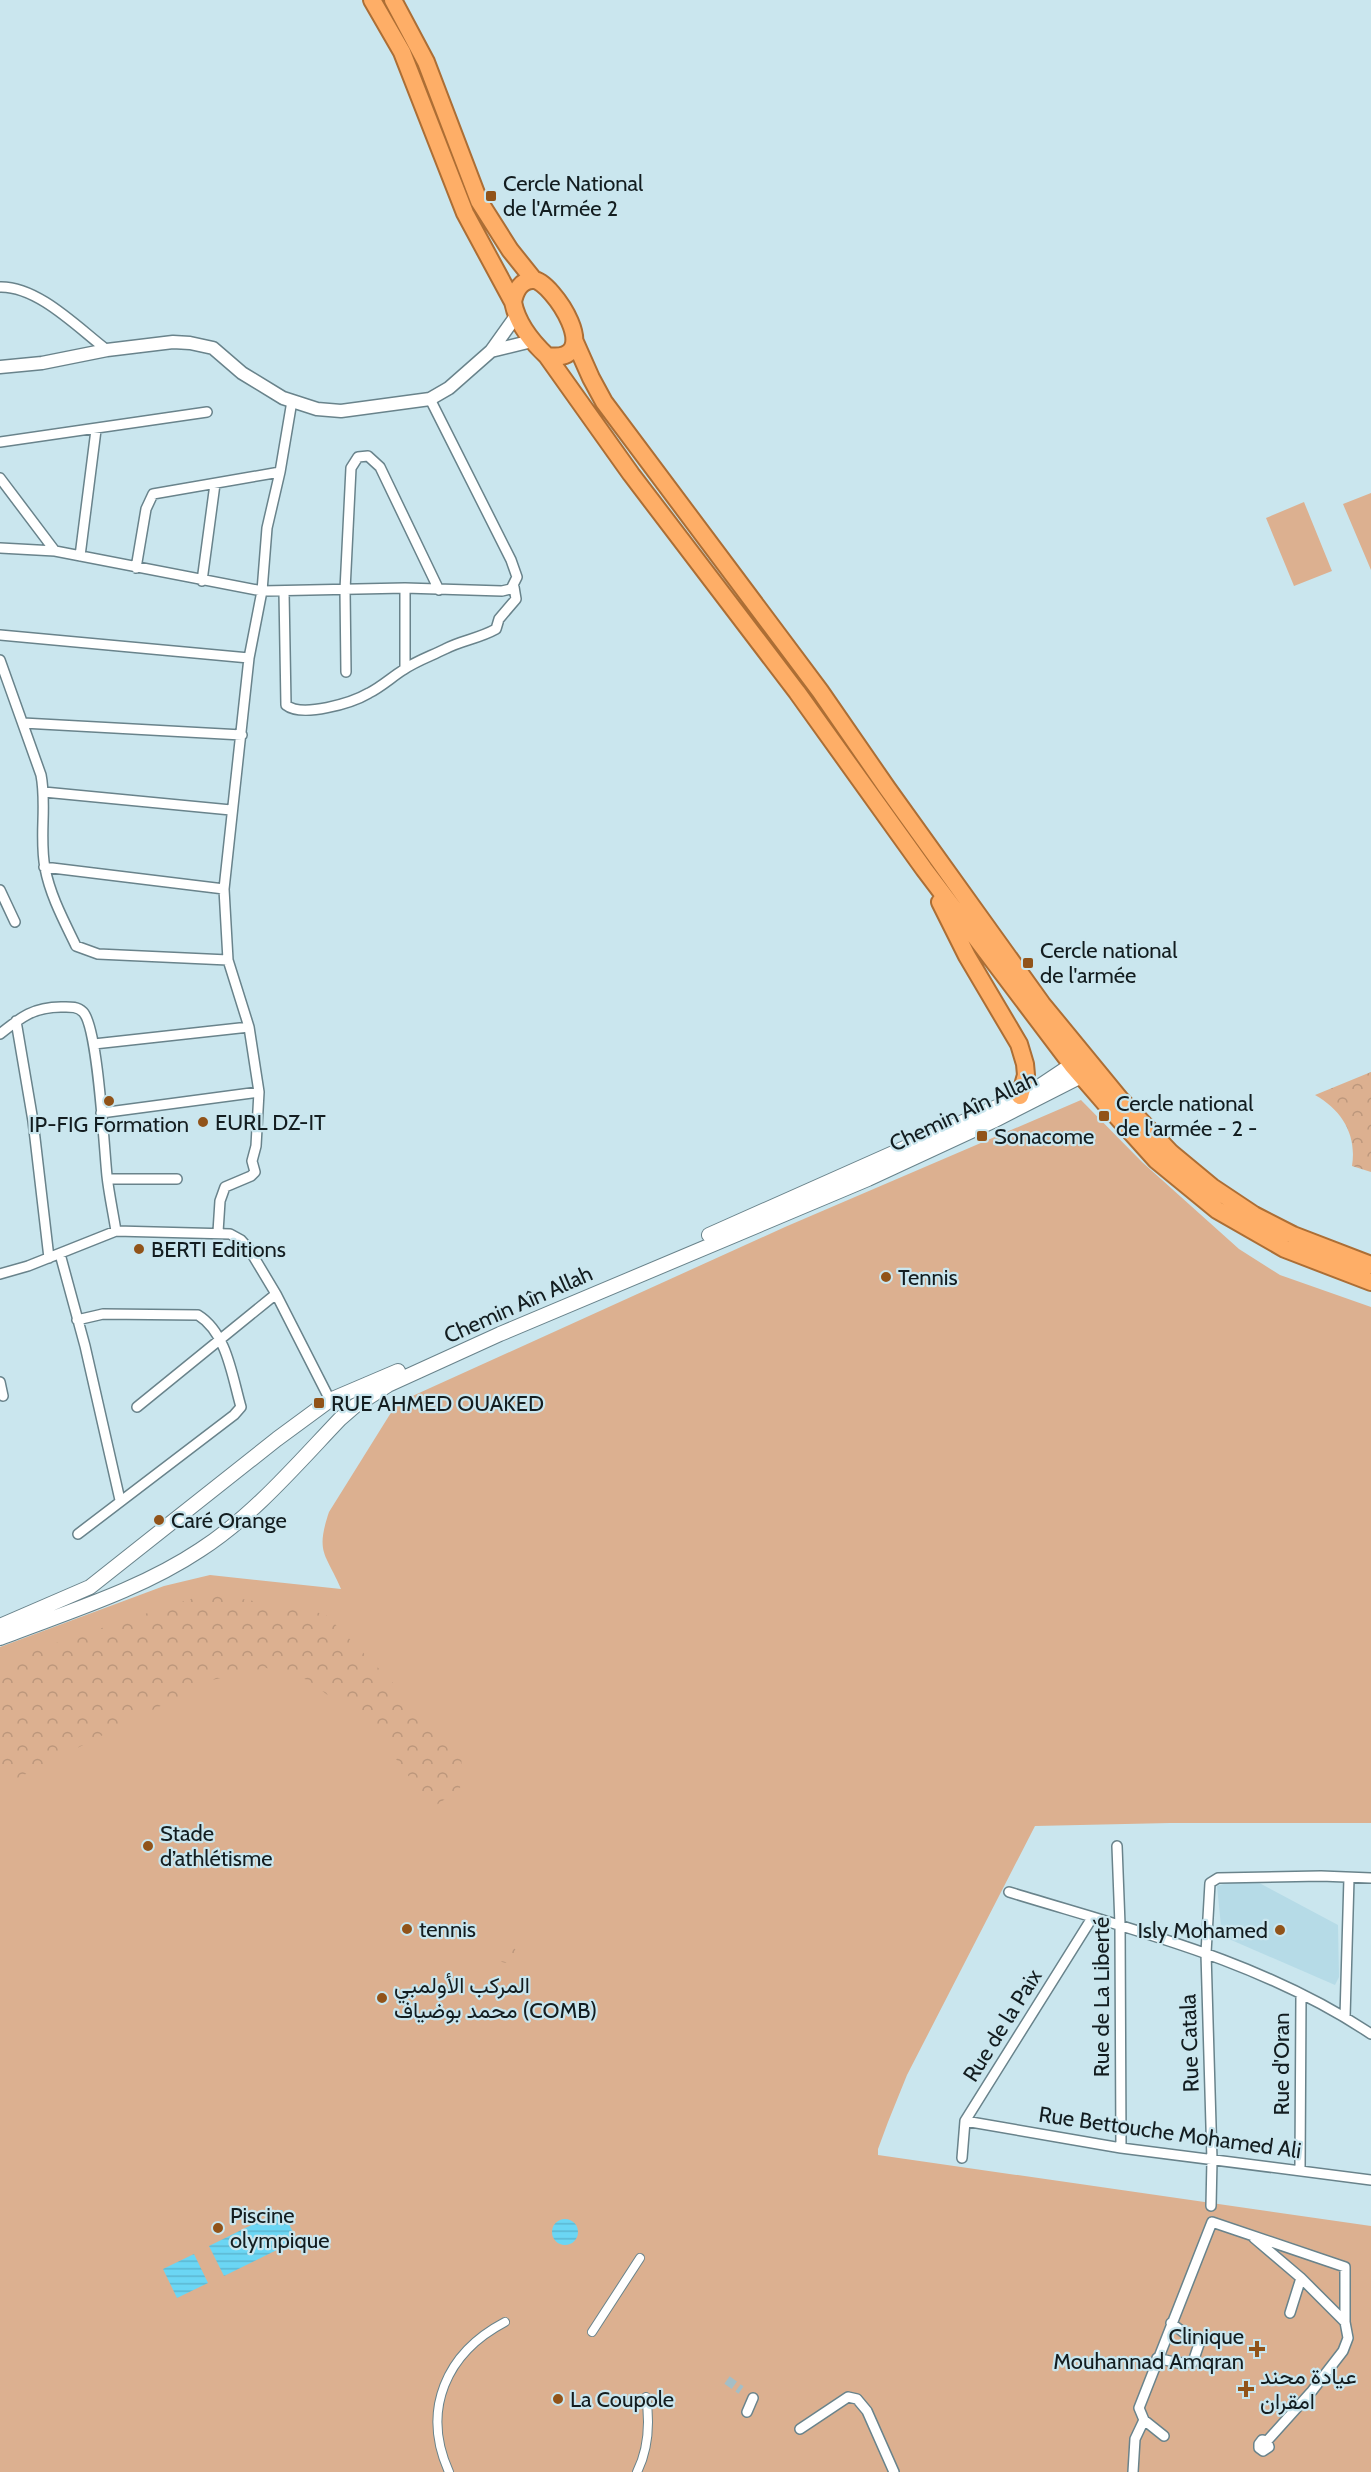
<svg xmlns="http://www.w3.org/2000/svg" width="1371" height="2472" font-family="Cabin,Vazirmatn,sans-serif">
  <defs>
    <pattern id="forest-crowns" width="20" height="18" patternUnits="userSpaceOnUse" patternTransform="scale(1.5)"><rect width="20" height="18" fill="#dcb090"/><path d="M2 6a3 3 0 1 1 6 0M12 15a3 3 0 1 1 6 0" fill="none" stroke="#bc977c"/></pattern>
    <pattern id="water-rules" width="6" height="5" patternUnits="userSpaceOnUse" patternTransform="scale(1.5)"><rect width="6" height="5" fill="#6bd6f4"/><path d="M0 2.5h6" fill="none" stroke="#5cb7d1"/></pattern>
  </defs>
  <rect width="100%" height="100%" fill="#cae6ee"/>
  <!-- built -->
  <path fill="#b6dbe7" d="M1248,1877L1338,1925L1339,1977L1335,1985L1222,1936L1217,1886Z"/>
  <!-- grass -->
  <path fill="#dcb090" d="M1371,493V570L1343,504Z
    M1304,502L1332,571L1294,586L1266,518Z
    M1081,1100L1142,1162L1239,1249L1280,1275L1371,1307V1823H1170L1035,1826L907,2075L888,2122L878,2149V2155L1371,2226V2472H0V1647L164,1586L210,1575L341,1589C326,1553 315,1554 329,1512L397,1403L785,1227Z"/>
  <!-- forest -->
  <path fill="url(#forest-crowns)" d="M1371,1072V1172L1352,1166C1357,1135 1342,1110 1315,1095Z
    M209,1593L325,1614L462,1753L460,1789L432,1808L377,1733L308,1680L266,1668L212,1680L0,1787V1683L16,1656Z
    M496 1953a10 10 0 1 1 20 0a10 10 0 1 1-20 0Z"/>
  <!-- water -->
  <path fill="url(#water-rules)" d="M282,2210L297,2240L224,2276L209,2246Z
    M552 2232a13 13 0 1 1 26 0a13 13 0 1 1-26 0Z
    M194,2254L208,2283L177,2298L163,2269Z"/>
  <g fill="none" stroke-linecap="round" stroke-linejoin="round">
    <!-- minor-tunnel -->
    <path stroke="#a5bec5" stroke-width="9" stroke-dasharray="9 4.5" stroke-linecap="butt" d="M727,2380L741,2390"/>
    <!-- pedestrian casing -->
    <g stroke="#69838b" stroke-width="10">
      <path id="pedestrian" d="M592,2332L640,2258
        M449,2472C421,2410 446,2353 505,2322
        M637,2472C649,2448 650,2423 646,2397"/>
    </g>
    <!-- minor casing -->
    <g stroke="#69838b" stroke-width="12">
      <path id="minor" d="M0,287C38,286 78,328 107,350
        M0,442L207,412
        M0,478L55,551
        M0,548L55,551L262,591L405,588L502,591L511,589L517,577L511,560L430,399
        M80,556L96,430
        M136,568L146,509L153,494L280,472
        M202,581L215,484
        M284,592L286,705C302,718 352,703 369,693C381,687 392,677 403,670C416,661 431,656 445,649C462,640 478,639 496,629L499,619L516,599L514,587
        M0,635L249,658
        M0,660L41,775C47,805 39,837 45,868C50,895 64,921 76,946L98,954L228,960
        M405,668V588
        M346,672L345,590L351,468L358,457L368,456L380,467L439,590
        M23,723L242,735
        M44,792L231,810
        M44,867L224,889
        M0,890L15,922
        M16,1021L33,1121L49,1258
        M0,1034C21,1017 34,1007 61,1007C69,1007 77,1006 83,1012C98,1027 104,1148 107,1176C109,1194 113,1212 116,1231
        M94,1044L249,1027
        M101,1113L259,1092
        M108,1179H177
        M218,1232L220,1201L225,1187L251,1176L255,1172L252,1161L256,1146L259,1092L249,1027L228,960L224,889L249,658L262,591L267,528L280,472L292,401
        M60,1254L85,1346L120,1500
        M0,1274L28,1266L116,1231L230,1234L241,1240L249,1249L276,1294L330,1400
        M77,1320L103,1314L198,1315C227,1333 232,1376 241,1407L234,1415L78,1534
        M0,1382L3,1396
        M137,1407L276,1294
        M1117,1846L1120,1925L1121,2148
        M1009,1892C1133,1930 1262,1961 1371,2034
        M1345,2017L1349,1878
        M965,2121L1121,2148L1371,2180
        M962,2158L965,2121L1092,1918
        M1300,2170L1301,1995
        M1211,2206L1212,2160L1206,1953L1210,1883L1218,1878L1321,1876L1371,1878
        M1254,2238L1301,2278L1345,2322L1348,2338L1343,2351L1312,2391L1267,2441L1262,2440L1259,2444V2448L1263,2451L1269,2447L1267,2441
        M1290,2313L1301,2278
        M1157,2358L1178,2363L1193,2362L1199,2344L1171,2323
        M747,2412L753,2398
        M800,2429L848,2397L857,2399L867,2411L894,2472
        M1164,2436L1144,2420L1139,2408L1212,2222L1345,2267V2322
        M1133,2472L1135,2439L1144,2420"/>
    </g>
    <!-- tertiary casing -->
    <g stroke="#69838b" stroke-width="15">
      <path id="tertiary" d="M491,351L532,341
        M0,367L42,363L107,350L173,342L190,343L213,348L242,373L283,398L317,409L341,411L430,399L449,388L491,351L516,316"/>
    </g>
    <!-- secondary casing -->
    <g stroke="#69838b" stroke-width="16">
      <path id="secondary" d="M709,1235L999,1106L1037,1088L1079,1060
        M0,1626L90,1587L277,1439L330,1400L398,1371
        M0,1638C67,1612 140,1590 200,1550C253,1516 297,1464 340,1419L355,1406L388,1385L500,1334L868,1179L993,1121L1091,1071"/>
    </g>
    <!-- trunk casing -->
    <g stroke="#ac6e35" stroke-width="20">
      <path id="trunk" d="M372,0L402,52L465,213L513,302C517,323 531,341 547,356C607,364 552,281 534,280C521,279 515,292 513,302
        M393,0L426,62L479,201L510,250L534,280
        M575,342L591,378L604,402L820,691L887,788L1042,1004L1120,1099L1171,1153L1212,1187L1254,1215L1293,1235L1371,1265
        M547,356L631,474L797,692L924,869L1072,1065L1111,1110L1156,1160L1217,1210L1285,1249L1371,1282
        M940,902L967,956L1019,1044L1025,1064L1026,1075L1020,1096"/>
    </g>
    <!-- pedestrian -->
    <use href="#pedestrian" stroke="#fff" stroke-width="8"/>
    <!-- minor -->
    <use href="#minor" stroke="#fff" stroke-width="9"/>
    <!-- tertiary -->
    <use href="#tertiary" stroke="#fff" stroke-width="12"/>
    <!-- secondary -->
    <use href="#secondary" stroke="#fff" stroke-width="14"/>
    <!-- trunk -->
    <use href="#trunk" stroke="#feae67" stroke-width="16"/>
  </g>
  <!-- markers -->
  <g fill="#915319" stroke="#cae6ee" stroke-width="2">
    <rect x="485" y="190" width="12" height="12" rx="3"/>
    <rect x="1022" y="957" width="12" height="12" rx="3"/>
    <circle cx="109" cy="1101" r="6"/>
    <rect x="1098" y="1110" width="12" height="12" rx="3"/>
    <circle cx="203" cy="1122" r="6"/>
    <rect x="976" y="1130" width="12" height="12" rx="3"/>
    <circle cx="139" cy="1249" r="6"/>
    <circle cx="886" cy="1277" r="6"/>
    <rect x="313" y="1397" width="12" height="12" rx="3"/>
    <circle cx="159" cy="1520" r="6"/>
    <circle cx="148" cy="1846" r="6"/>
    <circle cx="407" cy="1929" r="6"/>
    <circle cx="1280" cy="1930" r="6"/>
    <circle cx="382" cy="1998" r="6"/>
    <circle cx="218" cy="2228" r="6"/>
    <path d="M1254 2340h6v6h6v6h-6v6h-6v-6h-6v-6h6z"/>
    <path d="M1243 2380h6v6h6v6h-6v6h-6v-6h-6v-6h6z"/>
    <circle cx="558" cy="2399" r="6"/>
  </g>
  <g text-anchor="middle" stroke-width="4.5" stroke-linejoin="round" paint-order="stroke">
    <!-- poi labels -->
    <g font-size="22" fill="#131d20" stroke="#cae6ee" text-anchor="start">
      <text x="503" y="191">Cercle National<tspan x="503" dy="25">de l'Armée 2</tspan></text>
      <text x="1040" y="958">Cercle national<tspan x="1040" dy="25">de l'armée</tspan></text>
      <text x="1116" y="1111">Cercle national<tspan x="1116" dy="25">de l'armée - 2 -</tspan></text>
      <text x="215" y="1130">EURL DZ-IT</text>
      <text x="109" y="1132" text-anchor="middle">IP-FIG Formation</text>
      <text x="994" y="1144">Sonacome</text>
      <text x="151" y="1257">BERTI Editions</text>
      <text x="898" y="1285">Tennis</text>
      <text x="331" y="1411">RUE AHMED OUAKED</text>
      <text x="171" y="1528">Caré Orange</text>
      <text x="160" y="1841">Stade<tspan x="160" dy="25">d’athlétisme</tspan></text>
      <text x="419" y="1937">tennis</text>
      <text x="1268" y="1938" text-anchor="end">Isly Mohamed</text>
      <text x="394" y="1993">المركب الأولمبي<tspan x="394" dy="25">محمد بوضياف (COMB)</tspan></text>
      <text x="230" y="2223">Piscine<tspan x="230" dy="25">olympique</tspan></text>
      <text x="1244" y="2344" text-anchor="end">Clinique<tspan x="1244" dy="25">Mouhannad Amqran</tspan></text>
      <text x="1260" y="2384">عيادة محند<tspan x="1260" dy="25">امقران</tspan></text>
      <text x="570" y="2407">La Coupole</text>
    </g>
    <!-- street labels -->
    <g font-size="22" fill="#131d20" stroke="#cae6ee">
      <text transform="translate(963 1111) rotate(-25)" y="8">Chemin Aîn Allah</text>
      <text transform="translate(518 1304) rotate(-24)" y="8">Chemin Aîn Allah</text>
      <text transform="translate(1101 1997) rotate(-90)" y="8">Rue de La Liberté</text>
      <text transform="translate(1002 2025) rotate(-58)" y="8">Rue de la Paix</text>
      <text transform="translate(1189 2043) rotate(-92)" y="8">Rue Catala</text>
      <text transform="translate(1281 2064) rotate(-90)" y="8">Rue d'Oran</text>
      <text transform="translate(1170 2132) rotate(8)" y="8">Rue Bettouche Mohamed Ali</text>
    </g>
  </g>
</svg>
